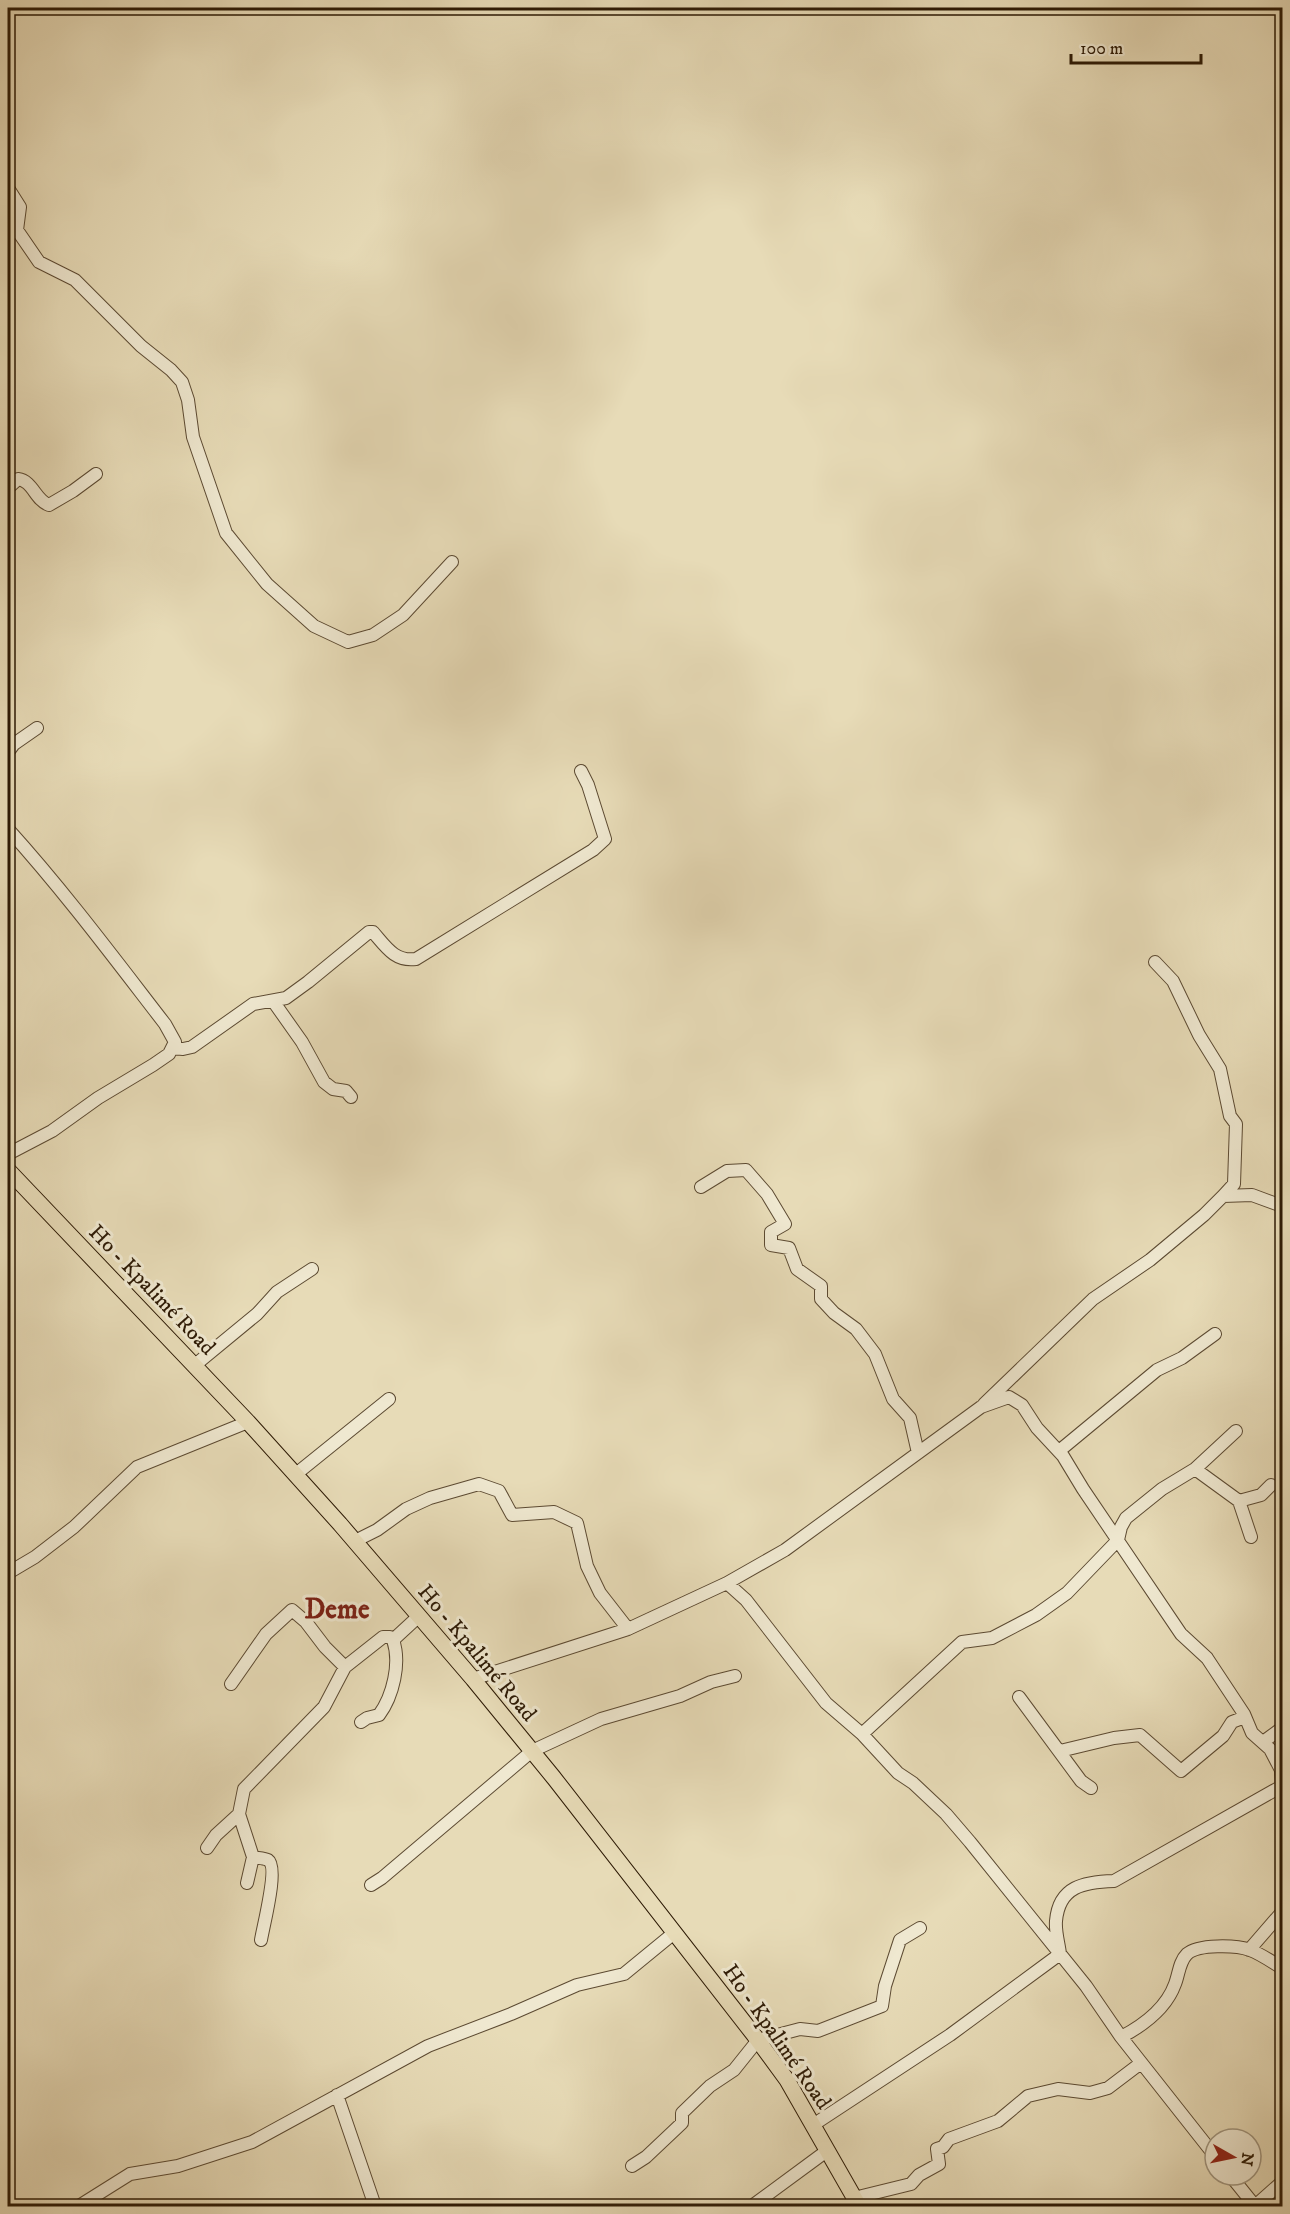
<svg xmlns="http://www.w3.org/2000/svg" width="1290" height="2214" font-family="'IM FELL DW Pica',serif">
  <rect width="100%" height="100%" fill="#e7dbb7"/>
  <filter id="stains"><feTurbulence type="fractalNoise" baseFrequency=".00333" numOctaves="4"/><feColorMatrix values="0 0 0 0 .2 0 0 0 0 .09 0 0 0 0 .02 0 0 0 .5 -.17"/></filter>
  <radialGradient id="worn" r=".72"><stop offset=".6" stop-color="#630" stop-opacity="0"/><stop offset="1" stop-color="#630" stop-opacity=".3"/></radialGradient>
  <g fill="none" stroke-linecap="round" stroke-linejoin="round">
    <!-- minor casing -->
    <g stroke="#5c4a32" stroke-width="14">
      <path id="minor" d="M8,188L20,207L8,216
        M20,207L17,230L39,262L75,280L141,346L171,370L182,382L188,400L193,437L226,533L267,584L314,626L348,642L373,635L403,615L452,562
        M8,488L18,479C33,481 35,500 49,505L73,491L96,474
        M8,752L14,744L37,728
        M8,829C64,891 114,958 165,1024L175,1042L169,1054L153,1065L98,1098L52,1131L8,1154
        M1155,962L1173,981L1199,1035L1220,1069L1230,1116L1236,1124L1234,1184L1223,1196
        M273,1001L302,1042L324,1082L333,1089L346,1091L351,1097
        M173,1048L183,1049L192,1047L253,1004L286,998L308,982L369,932H373C386,947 395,962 416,959L593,850L605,839L588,785L581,771
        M701,1187L727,1171L746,1170L767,1194L785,1224L771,1232V1245L789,1248L797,1269L821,1286V1299L834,1313L856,1329L875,1354L893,1399L910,1418L918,1453
        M195,1365L257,1314L277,1292L312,1269
        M984,1404L1093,1299L1150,1260L1204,1215L1223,1196L1252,1195L1282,1206
        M1059,1451L1157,1370L1182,1358L1215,1334
        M1195,1469L1239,1501L1251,1537
        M296,1474L389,1399
        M1239,1501L1261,1495L1271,1485
        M355,1541L377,1530L406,1509L430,1498L479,1484L499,1491L512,1515L554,1512L577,1523L587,1566L600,1593L628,1629
        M8,1573L35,1557L74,1527L137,1467L248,1422
        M727,1583L746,1600L826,1703L862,1734L898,1773L913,1783L946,1814L970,1842L1086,1986L1121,2037L1215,2156
        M473,1679L628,1629L727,1583L785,1550L981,1407L1009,1397L1022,1405L1037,1428L1063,1456L1083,1489L1181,1634L1207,1658L1244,1714L1252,1733L1270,1749L1281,1770L1282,1787
        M231,1684L266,1634L292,1610L306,1622L325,1647L345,1667
        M1019,1697L1081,1781L1091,1788
        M361,1722L367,1718L379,1715C393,1696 401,1663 393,1640
        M862,1734L962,1642L992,1638L1036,1615L1067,1593L1118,1540L1121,1527L1126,1518L1162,1489L1195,1469L1236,1431
        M1263,1742L1282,1728
        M1060,1751L1114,1738L1140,1735L1181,1771L1223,1736L1232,1722L1245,1717
        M239,1814L253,1857L247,1883
        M207,1848L216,1835L239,1814L244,1789L324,1707L345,1667L383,1637H390L393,1640L419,1616
        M253,1857C257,1858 264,1858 268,1860C279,1867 263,1927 261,1940
        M371,1885L382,1878L532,1751L601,1719L680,1696L711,1682L735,1676
        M1249,1950L1282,1912
        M1121,2037C1144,2025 1166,2009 1175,1984C1179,1974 1179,1962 1187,1954C1198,1944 1236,1945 1250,1950C1261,1954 1272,1962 1282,1968
        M337,2095L375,2206
        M813,2125L950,2035L1060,1954C1059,1944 1055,1932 1056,1921C1059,1886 1084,1882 1114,1881L1282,1786
        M632,2166L646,2157L682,2123V2113L710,2086L734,2070L758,2040L800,2029L818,2031L882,2006L885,1986L900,1940L920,1928
        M1230,2175L1255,2206
        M854,2198L911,2184L919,2175L939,2164L937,2149L943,2147L949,2139L998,2121L1028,2096L1058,2089L1090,2093L1108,2088L1141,2063
        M79,2206L130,2174L178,2166L252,2142L428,2046L511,2014L577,1985L624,1974L674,1933
        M752,2206L828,2150
        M1255,2206L1282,2182"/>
    </g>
    <!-- major casing -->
    <g stroke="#2d1a05" stroke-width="17">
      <path id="major" d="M8,1170L248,1422L340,1524L473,1679L554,1778L754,2035L787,2080L859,2206"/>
    </g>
    <!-- minor -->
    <use href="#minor" stroke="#efe8d0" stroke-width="12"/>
    <!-- major -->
    <use href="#major" stroke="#e7dbb7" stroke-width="15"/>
  </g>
  <g text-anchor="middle" stroke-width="6" stroke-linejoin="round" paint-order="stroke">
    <!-- street labels -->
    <g font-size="22" fill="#2d1a05" stroke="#efe8d0">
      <text transform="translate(153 1289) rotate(46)" y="8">Ho - Kpalimé Road</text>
      <text transform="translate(478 1652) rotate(50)" y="8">Ho - Kpalimé Road</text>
      <text transform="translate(778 2036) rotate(55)" y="8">Ho - Kpalimé Road</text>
    </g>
    <!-- district labels -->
    <g font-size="28" font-weight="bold" fill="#7a1f14" stroke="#efe8d0">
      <text x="337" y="1618">Deme</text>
    </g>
  </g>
  <!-- margin -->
  <rect width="1290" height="2214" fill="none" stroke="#e7dbb7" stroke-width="30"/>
  <rect x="9" y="9" width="1272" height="2196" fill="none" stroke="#2d1a05" stroke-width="3"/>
  <rect x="15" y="15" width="1260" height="2184" fill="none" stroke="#2d1a05" stroke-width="1.5"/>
  <!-- north arrow -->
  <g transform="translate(1233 2157) rotate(99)"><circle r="28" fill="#efe8d0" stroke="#a1967f" stroke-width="1.5"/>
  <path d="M0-4.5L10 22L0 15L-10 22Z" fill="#8f2418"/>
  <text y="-9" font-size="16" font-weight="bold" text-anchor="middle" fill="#2d1a05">N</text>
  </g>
  <!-- scale -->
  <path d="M1071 54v9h130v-9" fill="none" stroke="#2d1a05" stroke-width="3"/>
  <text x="1080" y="54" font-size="18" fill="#2d1a05" stroke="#efe8d0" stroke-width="4.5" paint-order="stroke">100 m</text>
  <rect width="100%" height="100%" filter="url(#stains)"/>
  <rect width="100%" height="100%" fill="url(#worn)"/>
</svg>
